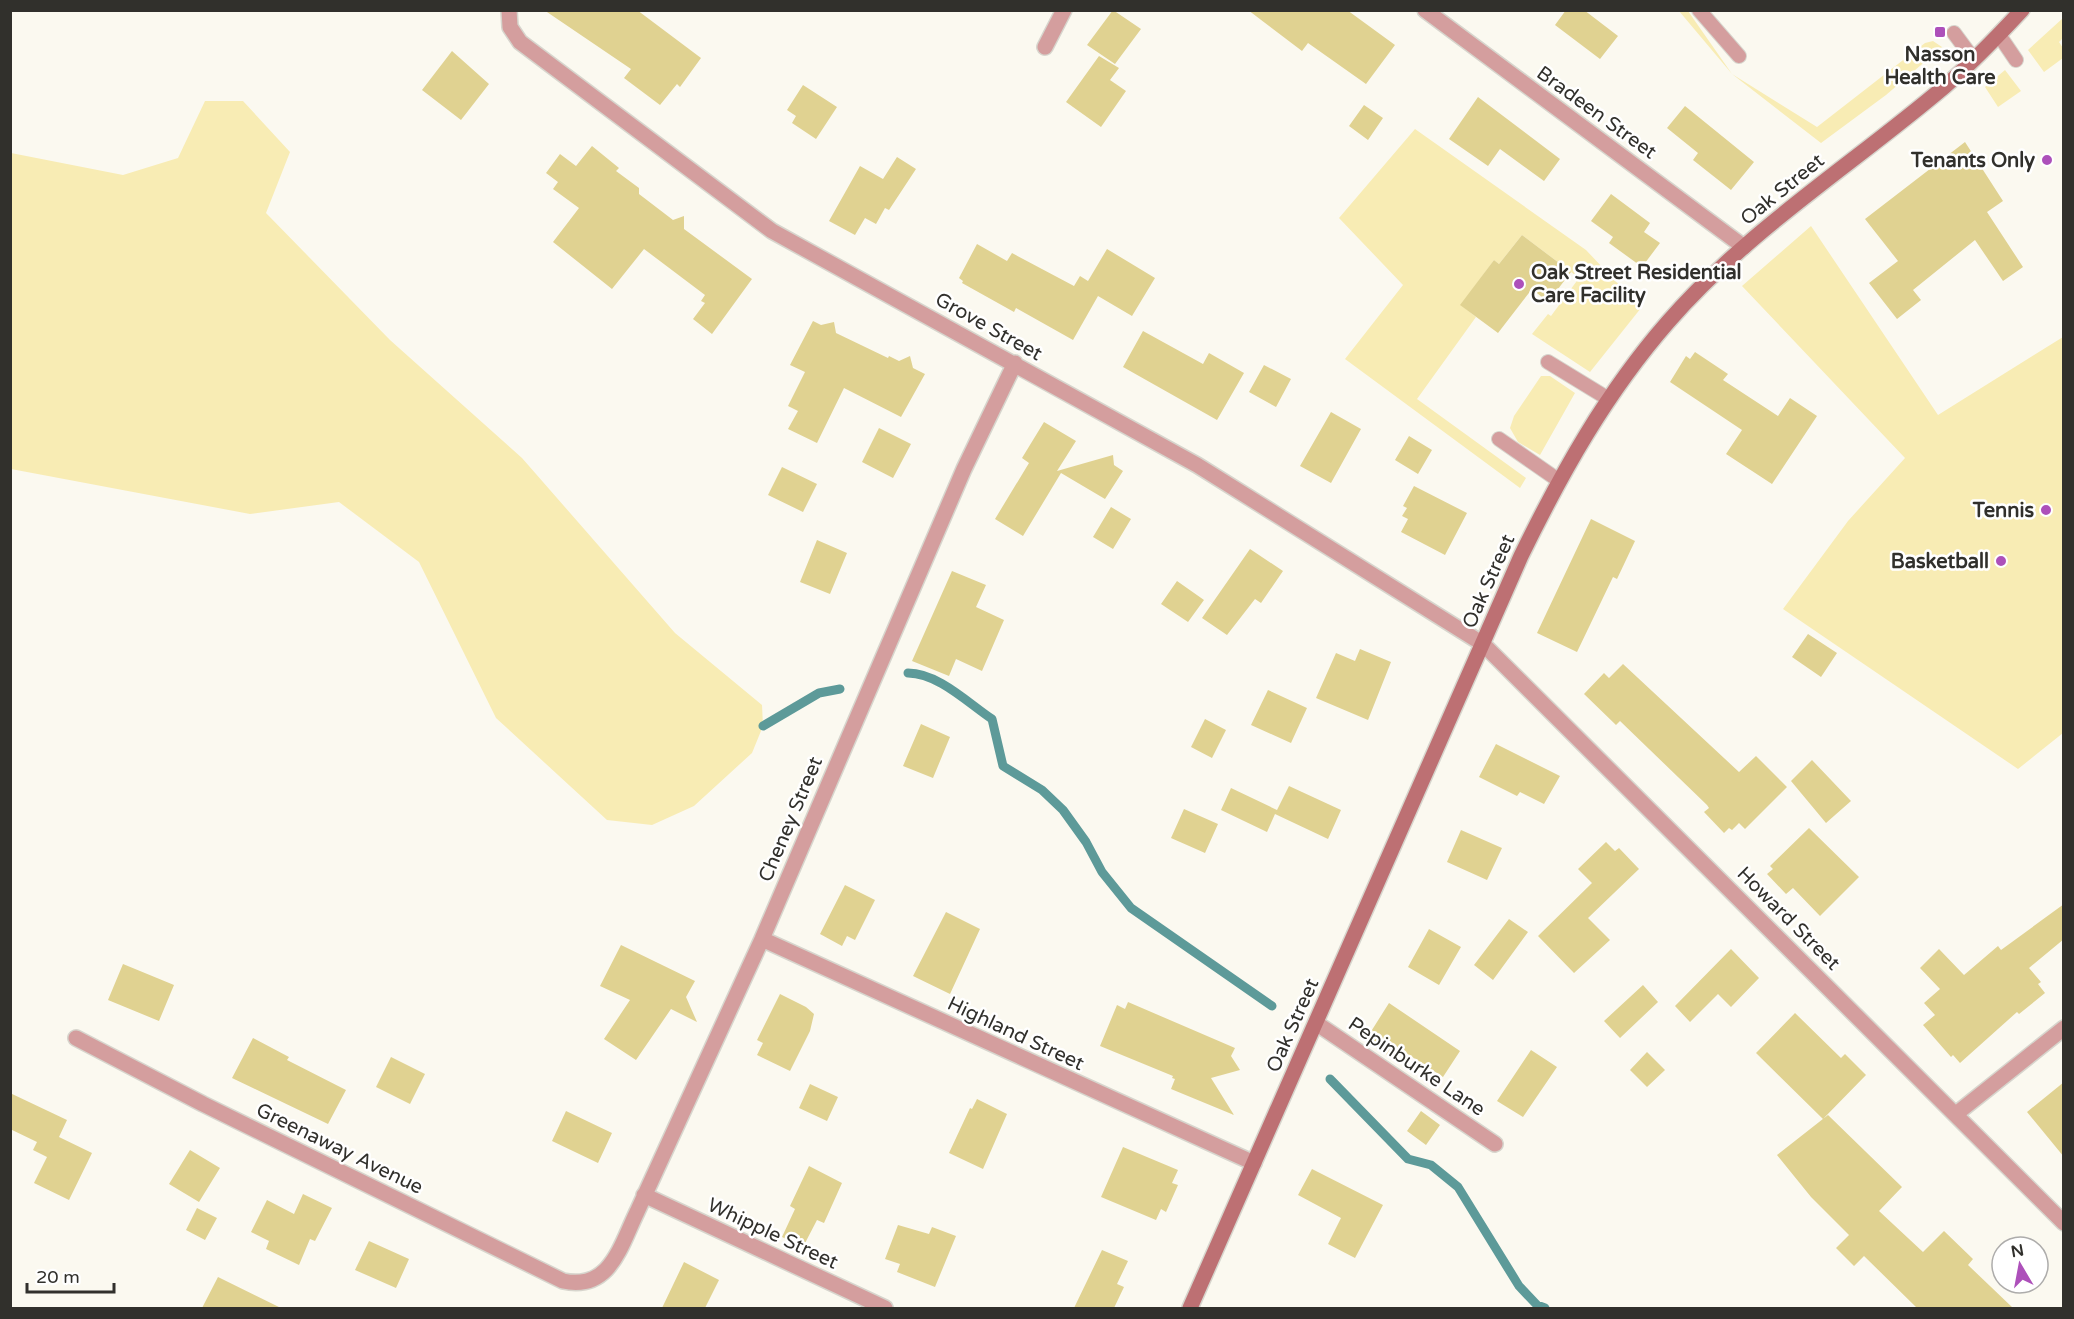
<svg xmlns="http://www.w3.org/2000/svg" width="2074" height="1319" font-family="'Varela Round',sans-serif">
  <rect width="100%" height="100%" fill="#fbf9f0"/>
  <!-- green -->
  <path fill="#f8ecb4" d="M1679,11H1688L1732,74L1817,127L1925,43L1933,41L1942,47L1886,95L1821,143L1732,74Z
    M2063,18V38L2059,42L2063,48V58L2044,72L2028,50Z
    M2005,70L2021,91L1998,107L1985,87Z
    M205,101H243L290,152L266,213L390,340L522,458L675,633L762,705L763,726L752,753L694,806L652,825L607,820L496,718L419,562L339,502L250,514L11,469V153L123,175L178,158Z
    M1415,129L1586,250L1641,308L1590,372L1532,334L1548,314L1551,316L1579,278L1522,235L1499,264L1494,260L1461,305L1476,317L1417,399L1526,478L1520,488L1345,359L1403,285L1339,218Z
    M1811,226L1938,415L2063,337V733L2018,769L1783,609L1848,521L1905,458L1742,286Z
    M1541,376H1550L1575,393L1540,455L1518,442L1510,428L1514,416Z"/>
  <g fill="none" stroke-linecap="round" stroke-linejoin="round">
    <!-- stream -->
    <path stroke="#5d9a99" stroke-width="9" d="M908,673C938,673 968,703 992,719L1003,766L1042,790L1063,810L1086,842L1102,872L1131,908L1272,1006
      M763,726L819,693L840,689
      M1330,1079L1408,1159L1431,1165L1458,1187L1519,1286L1537,1305L1545,1308"/>
  </g>
  <!-- building -->
  <path fill="#e0d291" d="M544,10H637L701,58L680,87L677,84L660,105L624,78L631,69Z
    M1113,10L1141,29L1115,64L1087,45Z
    M1248,10H1347L1395,45L1366,84L1308,43L1302,51Z
    M1566,10H1584L1618,36L1600,59L1555,25Z
    M452,51L489,84L461,120L422,90Z
    M1099,56L1119,68L1110,80L1126,91L1101,127L1066,102Z
    M803,85L837,107L816,139L792,123L796,116L787,110Z
    M1478,97L1560,159L1544,181L1500,149L1488,166L1449,139Z
    M1364,105L1383,118L1368,140L1349,126Z
    M1685,106L1754,162L1731,190L1693,160L1698,153L1667,128Z
    M1965,142L2003,201L1987,212L2023,267L2003,281L1975,240L1913,290L1921,300L1897,319L1869,283L1898,261L1865,219Z
    M592,146L619,168L616,171L639,188V194L673,220L684,216V229L752,279L712,334L693,319L705,303L701,301L705,295L644,249L612,289L553,242L579,208L553,189L558,182L546,173L560,154L576,166Z
    M897,157L916,169L889,210L885,208L876,224L865,218L855,235L829,221L860,166L883,179Z
    M1611,194L1650,223L1644,232L1660,243L1642,267L1609,243L1613,237L1591,221Z
    M1522,235L1571,272L1548,302L1532,289L1498,333L1460,305L1494,260L1499,264Z
    M977,244L1007,261L1012,253L1074,286L1080,276L1088,281L1107,249L1155,278L1132,316L1098,296L1073,340L1016,308L1014,312L962,283L963,281L959,278Z
    M813,321L821,325L834,322L836,333L888,358L889,356L899,361L910,356L913,368L925,374L901,417L844,388L817,443L788,429L798,411L788,406L805,372L790,365Z
    M1143,331L1203,364L1209,353L1244,373L1217,420L1123,367Z
    M1695,352L1728,374L1723,380L1778,416L1790,398L1817,416L1772,484L1726,454L1742,430L1670,382L1686,356L1690,359Z
    M1264,365L1291,379L1276,407L1249,392Z
    M1331,412L1361,429L1331,483L1300,466Z
    M1044,422L1076,441L1057,471L1113,455L1114,465L1123,471L1105,499L1061,473L1023,536L995,519L1029,463L1022,458Z
    M879,428L911,444L893,478L862,462Z
    M1409,436L1432,450L1418,474L1395,460Z
    M782,467L817,484L803,512L768,495Z
    M1414,486L1467,513L1445,555L1401,532L1408,519L1402,516L1407,508L1403,506Z
    M1111,507L1131,519L1113,549L1093,537Z
    M1591,519L1635,541L1617,579L1613,577L1577,652L1537,633Z
    M817,540L847,553L830,594L800,582Z
    M1250,549L1283,571L1261,603L1255,599L1227,635L1202,618Z
    M952,571L986,585L976,607L1004,620L982,671L956,659L949,676L912,661Z
    M1177,581L1204,600L1188,622L1161,604Z
    M1808,634L1837,653L1821,677L1792,657Z
    M1360,649L1391,662L1368,720L1316,698L1336,653L1355,661Z
    M1623,664L1739,772L1756,756L1787,787L1745,829L1739,823L1732,830L1729,828L1724,833L1704,812L1709,808L1707,805L1620,721L1616,725L1584,694L1604,673L1609,678Z
    M1268,690L1307,708L1291,743L1251,725Z
    M1205,719L1226,730L1212,758L1191,747Z
    M921,724L950,737L933,778L903,766Z
    M1496,744L1560,776L1544,804L1520,792L1517,796L1479,777Z
    M1812,760L1851,801L1826,823L1791,781Z
    M1289,786L1341,810L1328,839L1275,814L1267,832L1221,810L1231,788L1277,810Z
    M1184,809L1218,824L1205,853L1171,838Z
    M1809,828L1859,877L1820,916L1793,888L1786,894L1767,874L1773,869L1770,866Z
    M1461,830L1502,848L1487,880L1447,862Z
    M1606,842L1615,851L1619,848L1639,869L1588,918L1610,940L1574,973L1538,936L1592,883L1578,869Z
    M845,885L875,900L855,940L847,936L842,946L820,934Z
    M2064,904V939L2029,968L2041,982L2038,984L2045,993L2019,1014L2017,1012L1960,1063L1953,1055L1951,1057L1923,1025L1935,1015L1924,1003L1940,989L1920,968L1939,949L1964,975L1998,946L2001,950Z
    M946,912L980,929L950,994L913,976Z
    M1509,919L1528,932L1493,980L1474,965Z
    M1429,929L1461,947L1439,985L1408,967Z
    M621,945L695,981L686,997L697,1022L671,1009L636,1060L604,1039L630,1000L600,986Z
    M1731,949L1759,978L1731,1007L1718,994L1690,1022L1675,1006Z
    M123,964L174,985L159,1021L108,1000Z
    M1643,985L1658,1002L1620,1038L1604,1021Z
    M780,994L806,1007L814,1014L810,1031L790,1071L757,1055L763,1043L757,1040Z
    M1128,1002L1235,1048L1231,1056L1240,1070L1211,1078L1234,1115L1171,1089L1175,1079L1172,1078L1173,1076L1100,1046L1117,1005L1125,1009Z
    M1389,1003L1460,1051L1443,1077L1400,1049L1394,1059L1365,1041Z
    M1795,1013L1841,1058L1845,1054L1866,1075L1823,1119L1756,1053Z
    M253,1038L289,1057L287,1060L346,1090L328,1124L232,1078Z
    M1531,1050L1557,1067L1523,1117L1497,1101Z
    M1647,1052L1665,1070L1647,1087L1630,1070Z
    M391,1057L425,1074L410,1104L376,1087Z
    M2064,1082V1157L2027,1112Z
    M810,1084L838,1097L827,1121L799,1108Z
    M10,1093L67,1120L59,1137L92,1153L69,1200L34,1183L47,1157L33,1150L37,1142L10,1129Z
    M977,1099L1007,1114L983,1169L949,1153L970,1108L972,1109Z
    M566,1111L612,1133L598,1163L552,1141Z
    M1421,1111L1440,1125L1426,1145L1407,1131Z
    M1828,1115L1902,1187L1879,1211L1923,1252L1944,1231L1973,1259L1968,1265L2013,1308H1917L1864,1256L1854,1266L1836,1248L1849,1235L1811,1197L1777,1155Z
    M1123,1147L1178,1170L1172,1183L1178,1185L1166,1212L1161,1209L1156,1220L1101,1197Z
    M190,1150L220,1168L199,1202L169,1184Z
    M809,1166L842,1183L824,1223L817,1220L803,1247L782,1237L795,1209L790,1206Z
    M1312,1169L1383,1205L1355,1258L1328,1244L1341,1218L1298,1195Z
    M303,1194L332,1208L315,1241L310,1239L299,1265L266,1249L269,1241L251,1232L267,1200L294,1214Z
    M197,1208L217,1218L205,1240L186,1230Z
    M898,1225L929,1234L932,1227L956,1236L935,1287L897,1272L900,1264L885,1259Z
    M369,1241L409,1259L396,1288L355,1270Z
    M1102,1250L1128,1261L1117,1284L1124,1287L1114,1308H1074Z
    M684,1262L719,1280L705,1308H662Z
    M218,1277L281,1308H202Z"/>
  <g fill="none" stroke-linecap="round" stroke-linejoin="round">
    <!-- lane casing -->
    <g stroke="#d7d5cd" stroke-width="16">
      <path id="lane" d="M1699,10L1739,56
        M1954,33L1974,60
        M1999,35L2016,60
        M1548,362L1607,398
        M1499,439L1558,480"/>
    </g>
    <!-- street casing -->
    <g stroke="#d7d5cd" stroke-width="18">
      <path id="street" d="M509,10L510,27L520,42L772,231L1197,465L1483,644L2064,1223
        M1425,10L1744,247
        M1045,47L1064,10
        M762,939L1254,1163
        M1316,1023L1495,1144
        M76,1038L203,1104L563,1281C610,1291 620,1247 637,1212L762,939L964,469L1015,363
        M1956,1114L2064,1028
        M644,1195L885,1308"/>
    </g>
    <!-- secondary casing -->
    <g stroke="#d7d5cd" stroke-width="18">
      <path id="secondary" d="M1190,1308L1521,556C1562,472 1606,393 1668,322C1748,230 1852,165 1944,87C1972,63 1997,37 2022,10"/>
    </g>
    <!-- lane -->
    <use href="#lane" stroke="#d49e9e" stroke-width="14"/>
    <!-- street -->
    <use href="#street" stroke="#d49e9e" stroke-width="15"/>
    <!-- secondary -->
    <use href="#secondary" stroke="#bd7073" stroke-width="15"/>
  </g>
  <!-- markers -->
  <g fill="#ad50ba" stroke="#fff" stroke-width="2">
    <rect x="1934" y="26" width="12" height="12" rx="3"/>
    <circle cx="2047" cy="160" r="6"/>
    <circle cx="1519" cy="284" r="6"/>
    <circle cx="2046" cy="510" r="6"/>
    <circle cx="2001" cy="561" r="6"/>
  </g>
  <g text-anchor="middle" stroke-width="5" stroke-linejoin="round" paint-order="stroke">
    <!-- poi labels -->
    <g font-size="20" font-weight="bold" fill="#31302c" stroke="#fff" text-anchor="end">
      <text x="1940" y="61" text-anchor="middle">Nasson<tspan x="1940" dy="23">Health Care</tspan></text>
      <text x="2035" y="167">Tenants Only</text>
      <text x="1531" y="279" text-anchor="start">Oak Street Residential<tspan x="1531" dy="23">Care Facility</tspan></text>
      <text x="2034" y="517">Tennis</text>
      <text x="1989" y="568">Basketball</text>
    </g>
    <!-- street labels -->
    <g font-size="20" fill="#31302c" stroke="#fff">
      <text transform="translate(1597 112) rotate(36)" y="7">Bradeen Street</text>
      <text transform="translate(1782 189) rotate(-39)" y="7">Oak Street</text>
      <text transform="translate(989 326) rotate(29)" y="7">Grove Street</text>
      <text transform="translate(1488 581) rotate(-66)" y="7">Oak Street</text>
      <text transform="translate(790 819) rotate(-67)" y="7">Cheney Street</text>
      <text transform="translate(1789 918) rotate(45)" y="7">Howard Street</text>
      <text transform="translate(1292 1025) rotate(-66)" y="7">Oak Street</text>
      <text transform="translate(1016 1033) rotate(25)" y="7">Highland Street</text>
      <text transform="translate(1417 1066) rotate(34)" y="7">Pepinburke Lane</text>
      <text transform="translate(340 1148) rotate(26)" y="7">Greenaway Avenue</text>
      <text transform="translate(773 1233) rotate(25)" y="7">Whipple Street</text>
    </g>
  </g>
  <!-- border -->
  <rect width="2074" height="1319" fill="none" stroke="#31302c" stroke-width="24"/>
  <!-- north arrow -->
  <g transform="translate(2020 1265) rotate(350)"><circle r="28" fill="#ffffff" stroke="#adacab" stroke-width="1.5"/>
  <path d="M0-4.5L10 22L0 15L-10 22Z" fill="#ad50ba"/>
  <text y="-9" font-size="16" font-weight="bold" text-anchor="middle" fill="#31302c">N</text>
  </g>
  <!-- scale -->
  <path d="M27 1283v9h87v-9" fill="none" stroke="#31302c" stroke-width="3"/>
  <text x="36" y="1283" font-size="18" fill="#31302c" stroke="#ffffff" stroke-width="4.5" paint-order="stroke">20 m</text>
</svg>
